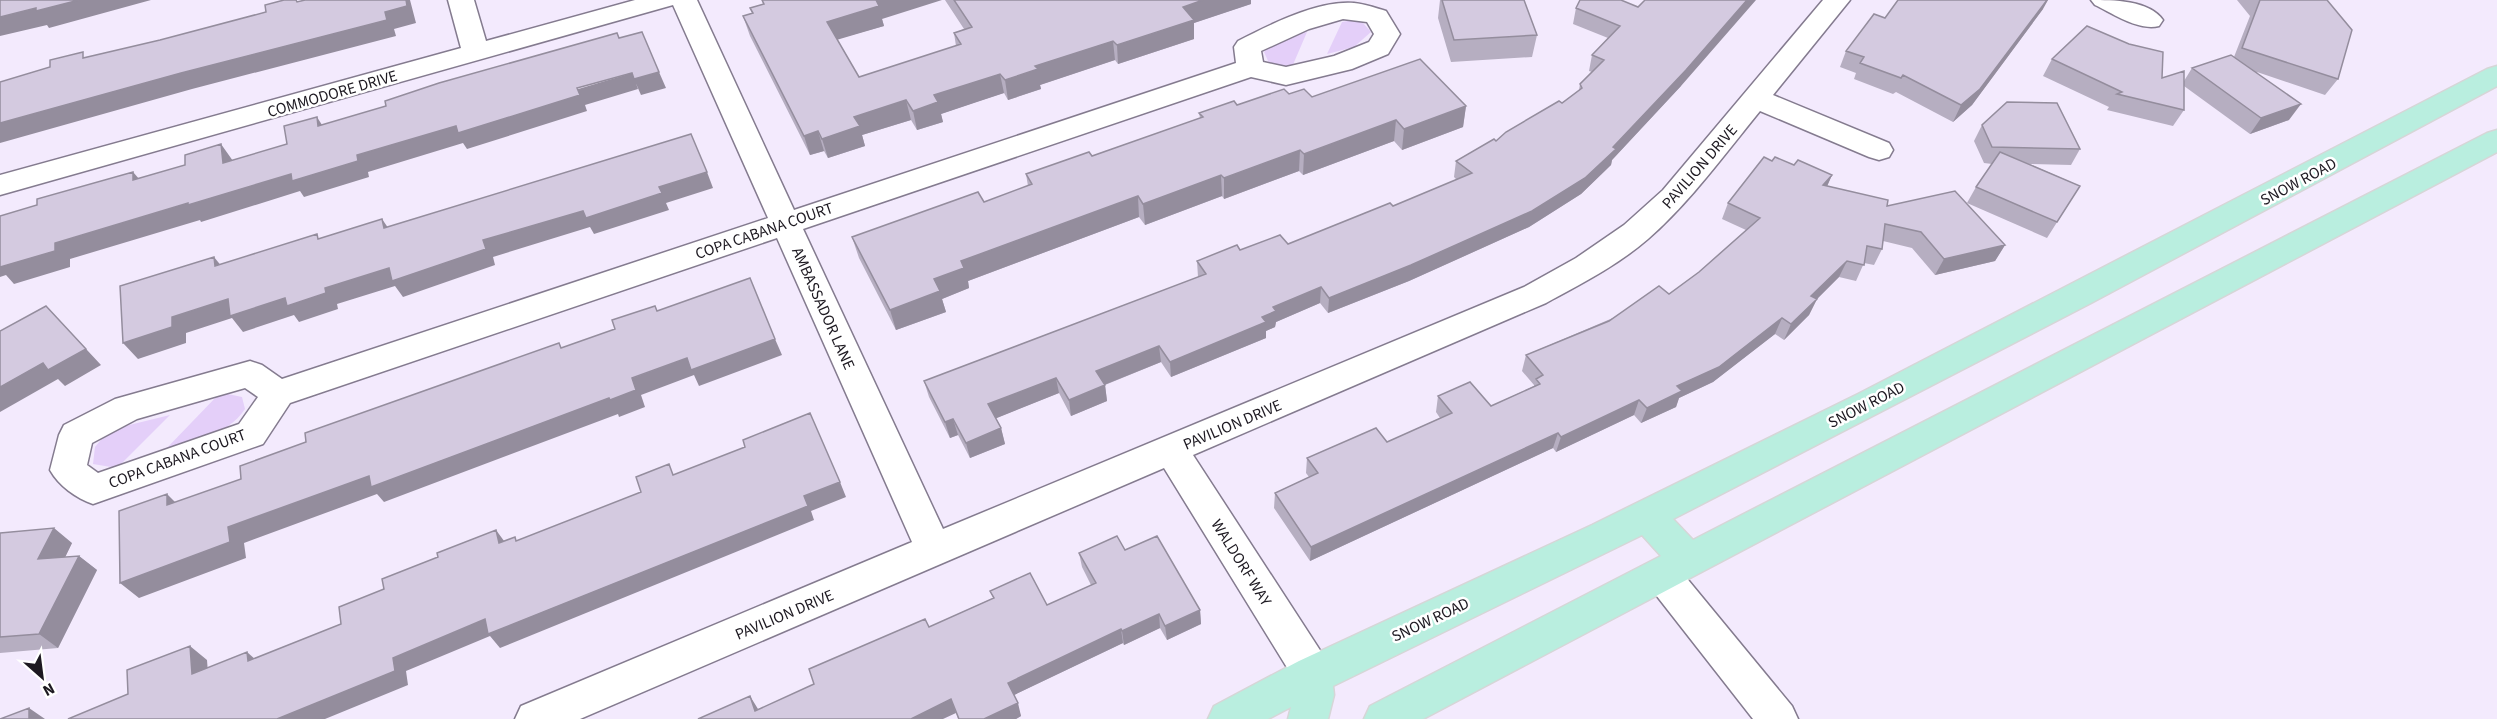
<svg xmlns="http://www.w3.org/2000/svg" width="2497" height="719" font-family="'Source Sans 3',sans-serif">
  <rect width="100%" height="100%" fill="#f3eafd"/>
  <!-- green -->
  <path fill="#e4cff9" d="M1353,20L1363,23L1371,32L1354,47L1327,54L1342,22Z
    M1307,32L1292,67L1269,63L1264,52L1270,45Z
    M223,393L242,397L245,409C227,436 193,441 164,451L218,395Z
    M170,415L117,468L93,464L95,447L109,430Z"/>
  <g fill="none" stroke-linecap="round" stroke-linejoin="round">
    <!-- minor casing -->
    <g stroke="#847b8f" stroke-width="3">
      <path id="minor" d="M448,0H474L486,41L635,0H697L794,210L1236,63L1234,47L1238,41C1269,25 1318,0 1354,3C1365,4 1376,8 1386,11L1400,34L1388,54L1352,69L1286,85L1251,77L803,229L943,529L1524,287L1576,258L1624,225L1663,190L1823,0H1850L1773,95L1889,143L1893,150L1889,157L1879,160L1869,157L1760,111C1724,155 1691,201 1648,239C1618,265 1581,284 1546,303L1193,455L1327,661L1333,674L1327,687L1313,692L1299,687L1164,468L580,719H515L521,706L912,542L777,238L290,403L263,444L93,504C76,498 59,486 50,470L59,435L64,425L115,399L250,361L262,365L282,379L768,218L673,5L0,195V175L461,48ZM1343,19L1367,22L1374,34L1369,42L1334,56L1286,67L1263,62L1261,51L1309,29ZM245,388L258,397L239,424L98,473L87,465L92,443L137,419Z
        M2091,0C2113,0 2149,0 2163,20L2159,26C2138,31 2114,14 2095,5Z
        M1662,559L1675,564L1792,706L1798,719H1753L1649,586L1643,575L1649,564Z"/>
    </g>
    <!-- major casing -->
    <g stroke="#d6d6d7" stroke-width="3">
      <path id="major" d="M2497,66V86L2091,303L1673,519L1693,540L2487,133L2497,130V152L1423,719H1364L1370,706L1661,556L1642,535L1333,686L1334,695L1328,719H1288L1291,707L1268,719H1208L1214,706L1299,661L1592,525L1858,394L2487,69Z"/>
    </g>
    <!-- minor -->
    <use href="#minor" fill="#fff" fill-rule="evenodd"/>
    <!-- major -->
    <use href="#major" fill="#b9eedf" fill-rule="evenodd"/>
  </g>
  <!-- wall -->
  <path fill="#b6aec1" d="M762,0L882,19L884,26L837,39L859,77L956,46L954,33L964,29L945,0H1251V4L1194,23V39L1118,64L1115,60L1040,85L1041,89L1008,100L1004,93L976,102L941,114L943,122L917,130L911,120L862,135L865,146L828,158L824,151L810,155L750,36L743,16L752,14L750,8L763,4Z
    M1440,0H1524L1537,35L1532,57L1451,62L1438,18Z
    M1621,0L1681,86L1612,160L1611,165L1581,194L1529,227L1409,281L1328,313L1320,303L1276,322L1275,327L1266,331V338L1171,377L1161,362L1105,385L1107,401L1071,416L1059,393L996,418L1001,428L1005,444L970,458L958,435L950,438L929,397L924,381L1198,277L1197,261L1240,250L1288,244L1393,206L1457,180L1454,177L1456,161L1496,141L1562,103L1579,90L1580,84L1592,72L1589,71L1592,55L1608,38L1573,24L1576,8Z
    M2237,0H2327L2338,79L2325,95L2257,72L2289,120L2250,134L2184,86V110L2173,126L2107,110L2109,107L2043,76L2052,59L2162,78L2184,81L2192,68L2234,57L2250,16Z
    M2043,9L1972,105L1953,122L1896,92L1893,94L1854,79L1856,73L1840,67L1846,51L1885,18Z
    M1289,94L1312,97L1466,106L1463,127L1402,150L1394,141L1303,175L1299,171L1224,199L1222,196L1145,225L1139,217L968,281L969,288L942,299L946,312L896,330L859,258L852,237L984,202L1028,186L1026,174L1092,156L1200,118L1199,113Z
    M1982,125L2080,149L2071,165L2030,164L2080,186L2047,238L1967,203L1976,187L1992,164L1984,163L1974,141Z
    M1772,161L1832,175L1827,186L2005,245L1995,261L1935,275L1912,248L1883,241L1882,249L1874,265L1864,263L1856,281L1839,277L1817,299L1809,315L1784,340L1775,334L1713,382L1679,398L1676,407L1641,423L1634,415L1556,452L1553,448L1310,561L1274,508L1275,493L1309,477L1306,473L1307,458L1387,442L1440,418L1436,412L1438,396L1491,406L1534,386V385L1522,371L1526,355L1669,294L1699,272L1746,230L1722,219L1728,203Z
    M0,533L72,543L65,557L79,556L97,570L58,648L0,653Z
    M1125,550L1200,610L1201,624L1167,640L1160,628L1124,645L1123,643L1014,695L1021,716L1016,719H958L956,713L698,719L758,710L814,684L929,627L993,598L990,591L1047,605L1091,585L1082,567L1079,553Z"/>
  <!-- shaded-wall -->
  <path fill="#948d9d" d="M79,0H151L49,28L47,25L0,36V17L36,8Z
    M406,0H410L416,23L394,29L396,36L192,89L0,143V123L385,12Z
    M875,0H942L882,19L884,26L833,41L827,22Z
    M1203,0H1251V4L1194,23V39L1118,64L1117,45L1183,7Z
    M1747,0H1756L1681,86L1612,160L1611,165L1581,194L1529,227L1409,281L1328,313L1329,298L1613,147Z
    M2047,0H2048L2043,9L1972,105L1953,122L1961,105Z
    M1113,41L1115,60L1040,85L1041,89L1008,100L1005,80L1035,66Z
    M659,72L666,88L641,95L634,79Z
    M632,73L638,89L585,105L587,111L467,149L463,143L368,172L369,177L304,197L300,191L201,222L200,220L70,259V267L14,284L6,275L0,277V257L55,243L188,203L357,155Z
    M1000,74L1004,93L941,114L943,122L917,130L913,111L934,95Z
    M906,100L911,120L862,135L865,146L828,158L822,139L854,117Z
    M2301,104L2289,120L2250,134L2261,118Z
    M1466,106L1463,127L1402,150L1404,129Z
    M317,117L327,133L318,126Z
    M1396,120L1394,141L1303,175L1304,154Z
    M818,131L824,151L810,155L804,136Z
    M221,144L233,161L223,163Z
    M1300,150L1299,171L1224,199V178Z
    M133,172L147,188L133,180Z
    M707,172L713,188L666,203L669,210L594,234L590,227L493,257L495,265L403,297L395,286L337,304L338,309L299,322L294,315L243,332L232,318L186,333V343L138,359L123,343L172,317L228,299L285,298L325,288L389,268L659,187Z
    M1221,175L1222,196L1145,225L1143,204Z
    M1832,175L1825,191L1823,185Z
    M1138,196L1139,217L968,281L969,288L942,299L946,312L896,330L890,310L961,261Z
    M382,219L393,235L384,228Z
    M2005,245L1995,261L1935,275L1944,259Z
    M214,257L227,273L215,266Z
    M1847,261L1839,277L1817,299L1809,315L1784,340L1791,324L1811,296Z
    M1321,287L1320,303L1276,322L1275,327L1266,331V338L1171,377L1170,362L1262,317L1273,307Z
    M46,306L101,365L65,386L58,379L0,412V387Z
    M1782,318L1775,334L1713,382L1679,398L1676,407L1641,423L1647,408L1677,386Z
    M775,339L782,355L699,386L694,375L641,395L645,407L619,417L618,414L384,502L377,494L244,543L246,558L139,598L120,583L228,527L687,358Z
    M1159,346L1161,362L1099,387L1096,371Z
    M1056,378L1059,393L992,420L988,404Z
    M1105,385L1107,401L1071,416L1069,400Z
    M1639,400L1634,415L1556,452L1561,437Z
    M953,419L958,435L950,438L945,422Z
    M1001,428L1005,444L970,458L966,443Z
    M1558,433L1553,448L1310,561L1311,547Z
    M840,482L846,497L811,511L814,520L500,648L490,636L406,671L408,685L325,719H277L393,658L485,619L804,496Z
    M167,494L183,510L167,505Z
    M54,528L72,543L57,574L38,559Z
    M496,530L507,545L499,543Z
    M79,556L97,570L58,648L39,634Z
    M1200,610L1201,624L1167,640L1165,626Z
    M1159,614L1160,628L1124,645L1122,631Z
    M1121,629L1123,643L1012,696L1008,683Z
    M190,646L207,660L209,687L192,674Z
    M247,652L263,666L248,661Z
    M750,696L758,709L755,711Z
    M951,699L956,713L943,719H911Z
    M1018,703L1021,716L1016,719H984Z
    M29,708L45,719H29Z"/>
  <!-- building -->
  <path fill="#d4cae0" stroke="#948d9d" stroke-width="1.5" d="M0,0H79L36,11V8L0,17Z
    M284,0H296L297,2L305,0H406L407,6L385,12L387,20L181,73L0,123V82L50,67V60L83,52V58L160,40L266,12L265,5Z
    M762,0H876L879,6L827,22L859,77L961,44L954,33L972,27L954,0H1203L1183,7L1194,20L1117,45L1113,41L1035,66L1038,69L1005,80L1000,74L972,83L934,95L938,102L913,111L906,100L854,117L860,126L822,139L818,131L804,136L743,16L753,13L750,8L764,4Z
    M1442,0H1524L1537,35L1454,40Z
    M1580,0H1621L1638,7L1645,0H1747L1686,70L1613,147L1616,149L1585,178L1532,211L1411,265L1329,298L1321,287L1273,307L1276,311L1262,317L1266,322L1170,362L1159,346L1096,371L1105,385L1069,400L1056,378L988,404L1001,428L966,443L953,419L945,422L924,381L1206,274L1197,261L1237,245L1240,250L1280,235L1288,244L1390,203L1393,206L1472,173L1456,161L1494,139L1496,141L1506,132L1559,101L1562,103L1582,88L1580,84L1604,60L1592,55L1620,26L1576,8Z
    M1898,0H2047L1980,89L1961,105L1903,75L1901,78L1860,63L1864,57L1846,51L1874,14L1885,18Z
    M2260,0H2327L2352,30L2338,79L2242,48Z
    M2087,26L2129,44L2163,52L2162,78L2184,71V110L2117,94L2122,92L2052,59Z
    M642,32L659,72L634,79L632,73L577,88L580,95L458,133L456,126L357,155L358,161L292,181L291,174L188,205V203L55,243V251L0,267V216L37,205V199L133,172V180L185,165V155L221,144L223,163L287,144L284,126L317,117L318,126L386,106L385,101L439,83L617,33L619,38Z
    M2231,55L2301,104L2261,118L2192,68Z
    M1420,59L1466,106L1404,129L1396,120L1304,154L1300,150L1224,178L1221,175L1143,204L1138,196L961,261L964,268L934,279L940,291L890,310L852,237L978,192L984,202L1032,184L1026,174L1089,152L1092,156L1203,117L1199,113L1234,101L1237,105L1284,89L1289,94L1304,89L1312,97Z
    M2007,102L2057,103L2080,149L1992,147L1982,125Z
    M691,134L707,172L659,187L662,193L586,218L583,211L483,240L486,249L392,281L389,268L325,288L326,293L287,306L285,298L230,316L228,299L172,317V327L123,343L120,286L214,257L215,266L317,234L318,239L382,219L384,228Z
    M2000,152L2080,186L2057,222L1976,187Z
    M1764,157L1772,161L1775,157L1794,165L1798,160L1832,175L1823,185L1888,200L1887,206L1955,191L2005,245L1944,259L1921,232L1885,224L1882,249L1867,246L1864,265L1847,261L1811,296L1817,299L1791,324L1782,318L1719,367L1677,386L1682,391L1647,408L1639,400L1561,437L1558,433L1311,547L1275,493L1318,473L1307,458L1376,428L1387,442L1452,413L1438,396L1470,382L1491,406L1540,384L1536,379L1543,375L1526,355L1609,321L1659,286L1669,294L1699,272L1760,218L1728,203Z
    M750,278L775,339L691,370L687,358L632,378L636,390L610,400L609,398L371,487L369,476L228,527L230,542L120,583L119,511L167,494V505L241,479L240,466L306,442L305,433L559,343L561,348L615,329L612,320L655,306L657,311Z
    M46,306L86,349L48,370L43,363L0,387V331Z
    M810,413L840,482L804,496L808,506L488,634L485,619L393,658L395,671L277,719H68L128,694L127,670L190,646L192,674L247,652L248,661L341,624L339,607L384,589L382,579L438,557L437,553L496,530L499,543L515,537L516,541L641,492L636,477L669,464L673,475L745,447L743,440Z
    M54,528L38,559L79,556L39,634L0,637V533Z
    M1117,536L1125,550L1157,536L1200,610L1165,626L1159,614L1122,631L1121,629L1008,683L1018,703L984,719H959L951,699L911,719H698L750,696L755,711L814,684L809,669L925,619L929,627L994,598L990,591L1030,573L1047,605L1096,583L1079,553Z
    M29,708V719H0Z"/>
  <g text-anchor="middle" stroke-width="5" stroke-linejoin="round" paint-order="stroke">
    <!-- street labels -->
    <g font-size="16" fill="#1d1921" stroke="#fff">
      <text transform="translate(332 93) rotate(-16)" y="6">COMMODORE DRIVE</text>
      <text transform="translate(1699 166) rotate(-49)" y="6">PAVILION DRIVE</text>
      <text transform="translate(2298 181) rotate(-28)" y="6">SNOW ROAD</text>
      <text transform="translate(764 230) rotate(-19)" y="6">COPA CABANA COURT</text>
      <text transform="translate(824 308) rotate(66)" y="6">AMBASSADOR LANE</text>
      <text transform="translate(1866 404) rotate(-27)" y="6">SNOW ROAD</text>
      <text transform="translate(1232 424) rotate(-23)" y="6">PAVILION DRIVE</text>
      <text transform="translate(177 458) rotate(-20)" y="6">COPA CABANA COURT</text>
      <text transform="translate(1242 562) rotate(58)" y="6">WALDORF WAY</text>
      <text transform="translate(784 614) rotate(-23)" y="6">PAVILION DRIVE</text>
      <text transform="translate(1430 619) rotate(-25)" y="6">SNOW ROAD</text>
    </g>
  </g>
  <!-- north arrow -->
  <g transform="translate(42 677) rotate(152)" stroke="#ffffff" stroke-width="4.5" paint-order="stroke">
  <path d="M0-4.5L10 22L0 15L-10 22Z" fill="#1d1921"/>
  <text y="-9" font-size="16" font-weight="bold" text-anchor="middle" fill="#1d1921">N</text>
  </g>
</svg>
